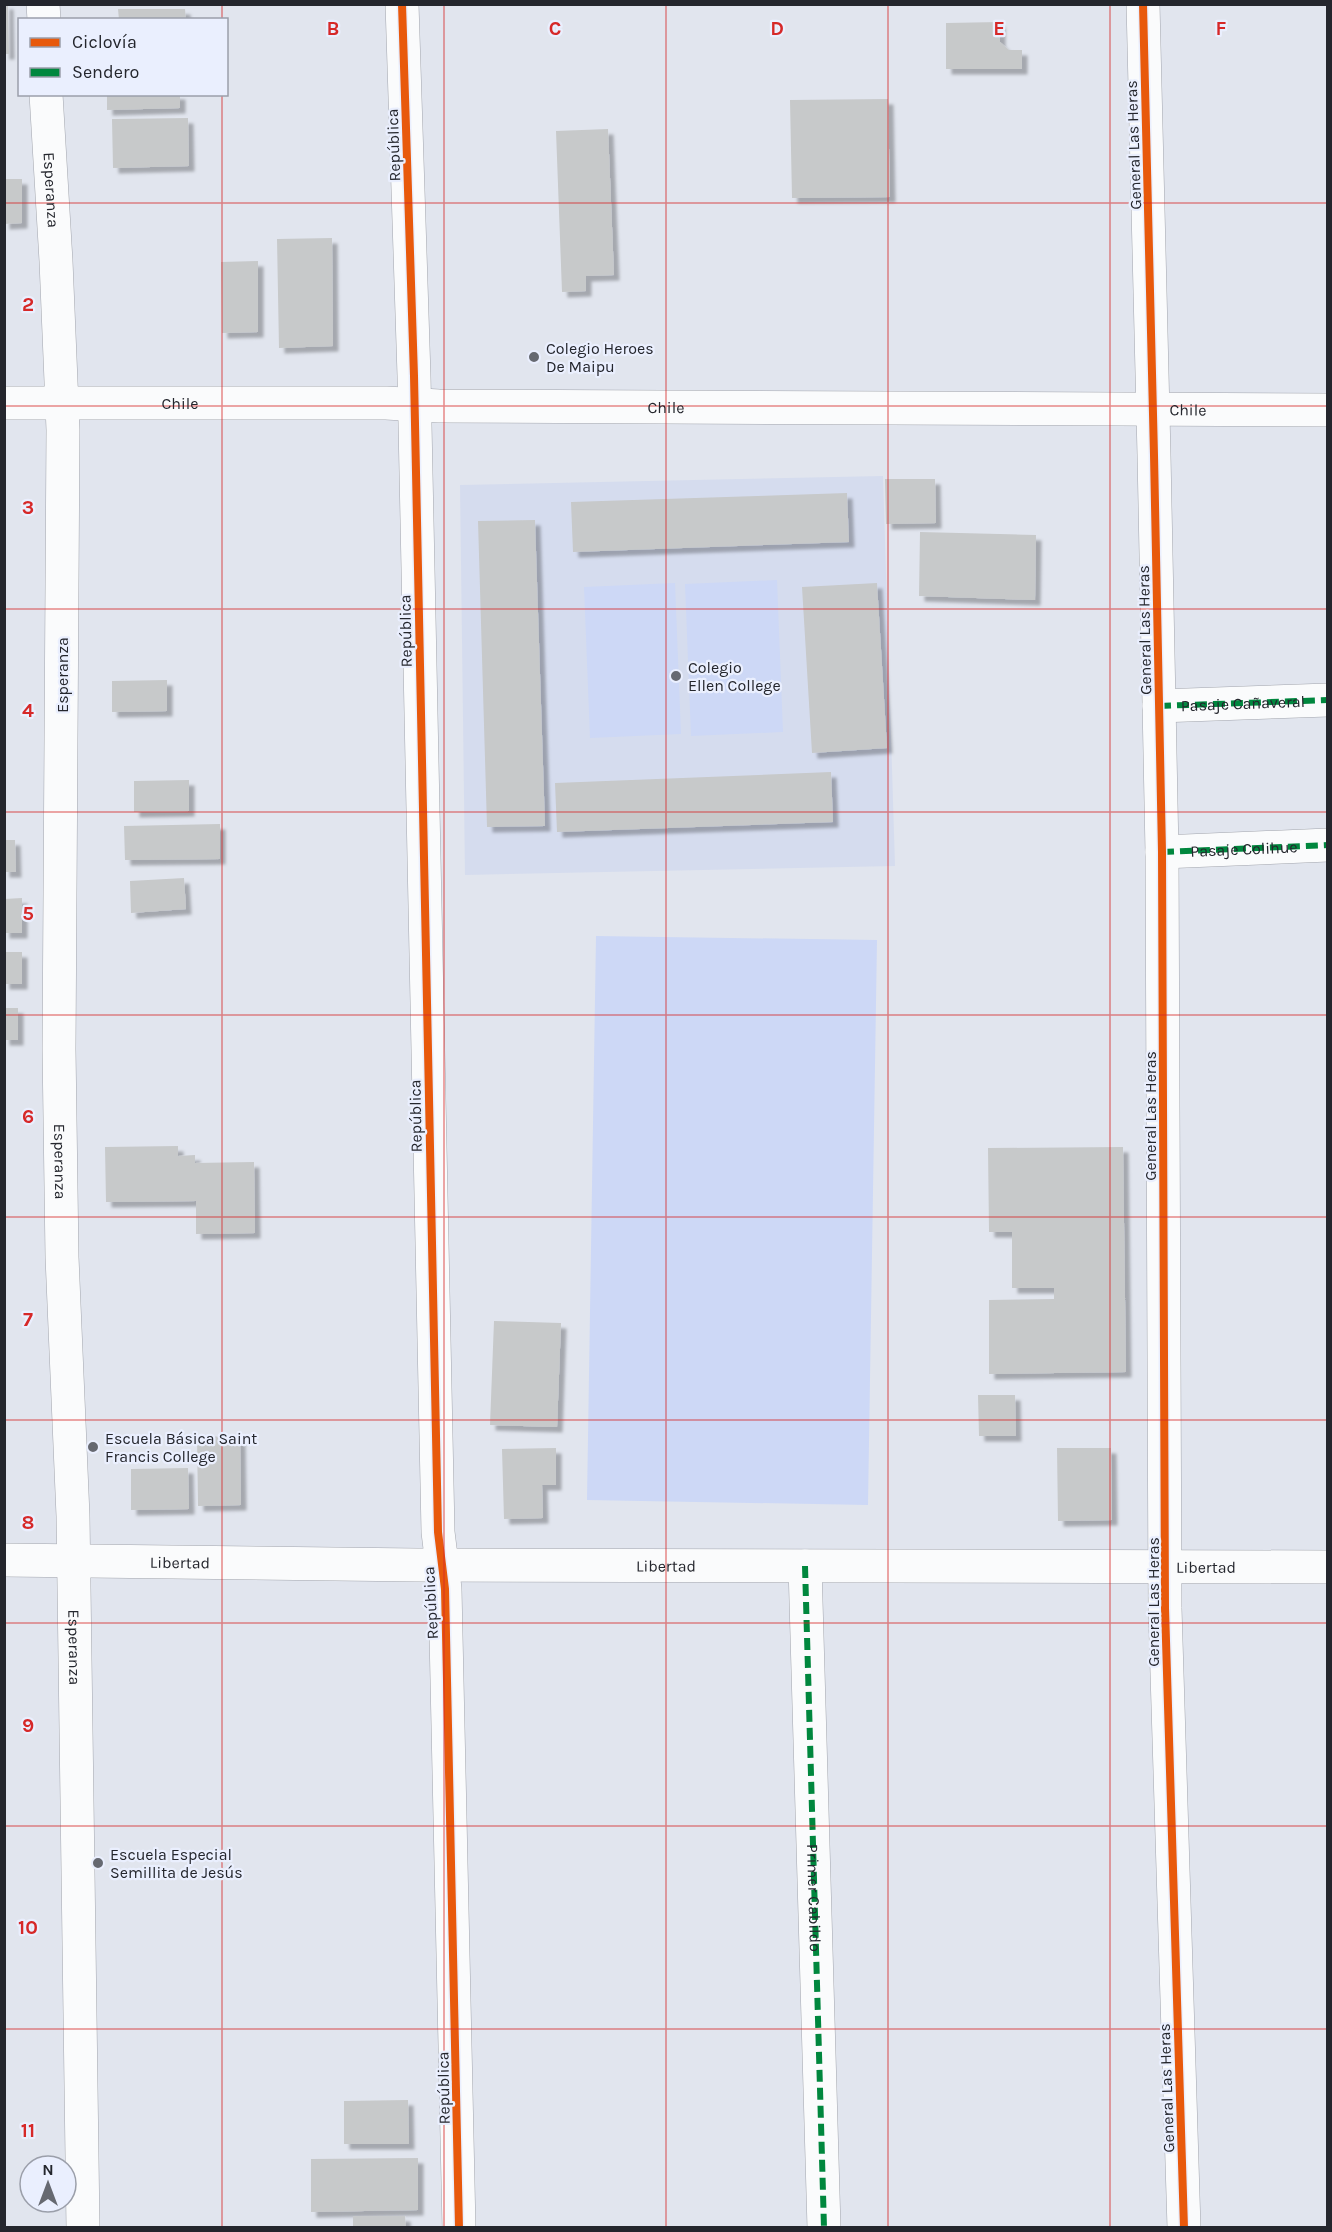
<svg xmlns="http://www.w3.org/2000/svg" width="1332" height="2232" font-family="Karla,sans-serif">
  <defs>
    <filter id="shadow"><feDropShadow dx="5.5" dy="5.5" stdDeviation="1.5" flood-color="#0004"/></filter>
  </defs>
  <rect width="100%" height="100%" fill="#e1e5ee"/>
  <!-- built -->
  <path fill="#d5dcee" d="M883,476L895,866L465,875L460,485Z"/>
  <!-- green -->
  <path fill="#cdd8f6" d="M777,580L783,732L691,736L685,584Z
    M675,583L681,734L590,738L584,587Z
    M596,936L877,940L868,1505L587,1500Z"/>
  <!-- building -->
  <path fill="#c7c9ca" filter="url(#shadow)" d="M4,4H8L9,54H4Z
    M118,9H185L186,20H119Z
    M1000,22V42L1009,50H1022V69H946V23Z
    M107,94H180V108L107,110Z
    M888,99L890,197L792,198L790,100Z
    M188,118L189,166L113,168L112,119Z
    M608,129L614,275L586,276V291L562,292L556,131Z
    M4,179H22V223L4,224Z
    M332,238L333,346L279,348L277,239Z
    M258,261V332L222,333L221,262Z
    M885,479H935L936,523L886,524Z
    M847,493L849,542L573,552L571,502Z
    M535,520L545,826L487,827L478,521Z
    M920,532L1036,535L1035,600L919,596Z
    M877,583L887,748L812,753L802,587Z
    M167,680V711L112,712V681Z
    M831,772L833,822L557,832L555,783Z
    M189,780V811L134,812V781Z
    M220,824V859L125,860L124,826Z
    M4,840H15L16,872H4Z
    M184,878L186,909L131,913L130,881Z
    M22,898V933H4V899Z
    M4,952H22V984H4Z
    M4,1008H18V1040H4Z
    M178,1146V1156L195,1155V1163L254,1162L255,1233L196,1234V1201L106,1202L105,1147Z
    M1123,1147L1126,1372L989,1374V1300L1054,1299V1288H1012V1232H989L988,1148Z
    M494,1321L561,1323L557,1427L490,1425Z
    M978,1395H1015L1016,1436H979Z
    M240,1436L241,1505L198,1506L197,1437Z
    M556,1448V1485H542L543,1518L504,1519L502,1449Z
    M1057,1448H1111L1112,1520L1058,1521Z
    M188,1468L189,1509L131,1510V1469Z
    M408,2100L409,2144H344V2101Z
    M418,2158V2210L311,2212V2159Z
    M353,2216H405L406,2228H353Z"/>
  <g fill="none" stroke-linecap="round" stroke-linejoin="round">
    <!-- minor casing -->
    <g stroke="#a2a5ad" stroke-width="34">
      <g id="minor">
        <path d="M43,4L44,20"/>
        <path d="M402,4L414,376L438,1532L445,1589L459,2228"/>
        <path d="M1143,4L1154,455L1162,852L1165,1608L1184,2228"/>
        <path id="s1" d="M46,94L56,261L63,430L59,1049L62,1257L73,1516L83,2228"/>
        <path id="s2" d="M4,403H386L439,406L1328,410"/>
        <path id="s3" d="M1159,706L1328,700"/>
        <path id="s4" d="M1162,852L1328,845"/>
        <path id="s5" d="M4,1560L417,1565L1328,1567"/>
        <path id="s6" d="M805,1566L824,2228"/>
      </g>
    </g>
    <!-- minor -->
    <use href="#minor" stroke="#fafbfc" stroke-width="33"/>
    <!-- quiet -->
    <path stroke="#00873e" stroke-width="6" stroke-dasharray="12 6" stroke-linecap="butt" d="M1159,706L1328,700
      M1162,852L1328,845
      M805,1566L824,2228"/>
    <!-- cycleway casing -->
    <g stroke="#eaeffe" stroke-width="11">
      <path id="cycleway" d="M402,4L414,376L438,1532L445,1589L459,2228
        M1143,4L1154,455L1162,852L1165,1608L1184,2228"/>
    </g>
    <!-- cycleway -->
    <use href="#cycleway" stroke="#e8590c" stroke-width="8"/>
  </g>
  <!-- grid -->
  <path fill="none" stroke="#d62828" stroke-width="1.5" stroke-opacity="0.55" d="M222,4V20M444,4V2228M666,4V2228M888,4V2228M1110,4V2228M222,94V2228M4,203H1328M4,406H1328M4,609H1328M4,812H1328M4,1015H1328M4,1217H1328M4,1420H1328M4,1623H1328M4,1826H1328M4,2029H1328"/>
  <!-- markers -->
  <g fill="#666971" stroke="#eaeffe" stroke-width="2">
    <circle cx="534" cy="357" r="6"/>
    <circle cx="676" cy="676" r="6"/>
    <circle cx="93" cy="1447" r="6"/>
    <circle cx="98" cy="1863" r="6"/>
  </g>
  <g text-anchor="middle" stroke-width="4.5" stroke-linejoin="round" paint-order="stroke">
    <!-- street labels -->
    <g font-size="16" fill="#24262d" stroke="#eaeffe">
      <text transform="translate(393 145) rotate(-92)" y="6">República</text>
      <text transform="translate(1133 145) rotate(-92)" y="6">General Las Heras</text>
      <text dy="6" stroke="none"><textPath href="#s1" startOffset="96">Esperanza</textPath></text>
      <text dy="6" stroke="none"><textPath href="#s2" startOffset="176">Chile</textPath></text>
      <text dy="6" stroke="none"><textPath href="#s2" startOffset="662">Chile</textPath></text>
      <text dy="6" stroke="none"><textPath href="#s2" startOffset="1184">Chile</textPath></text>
      <text transform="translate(1144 630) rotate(-91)" y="6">General Las Heras</text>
      <text transform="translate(405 631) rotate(-91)" y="6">República</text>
      <text transform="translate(62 675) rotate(-90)" y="6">Esperanza</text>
      <text dy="6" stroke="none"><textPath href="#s3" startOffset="84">Pasaje Cañaveral</textPath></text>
      <text dy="6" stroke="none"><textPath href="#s4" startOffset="82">Pasaje Colihue</textPath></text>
      <text transform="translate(415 1116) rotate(-91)" y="6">República</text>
      <text transform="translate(1150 1116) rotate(-90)" y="6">General Las Heras</text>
      <text dy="6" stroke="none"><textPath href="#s1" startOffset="1068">Esperanza</textPath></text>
      <text dy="6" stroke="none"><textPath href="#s5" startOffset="176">Libertad</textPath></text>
      <text dy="6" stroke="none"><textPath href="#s5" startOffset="662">Libertad</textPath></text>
      <text dy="6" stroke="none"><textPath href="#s5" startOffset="1202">Libertad</textPath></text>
      <text transform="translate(1153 1602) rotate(-90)" y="6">General Las Heras</text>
      <text transform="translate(430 1603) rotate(-93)" y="6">República</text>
      <text dy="6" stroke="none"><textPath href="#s1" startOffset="1554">Esperanza</textPath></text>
      <text dy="6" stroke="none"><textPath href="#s6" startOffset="332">Primer Cabildo</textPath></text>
      <text transform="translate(443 2088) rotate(-91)" y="6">República</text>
      <text transform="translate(1166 2088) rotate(-92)" y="6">General Las Heras</text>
    </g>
    <!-- poi labels -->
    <g font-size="16" fill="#24262d" stroke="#eaeffe" text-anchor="start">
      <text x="546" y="354">Colegio Heroes<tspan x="546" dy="18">De Maipu</tspan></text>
      <text x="688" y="673">Colegio<tspan x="688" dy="18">Ellen College</tspan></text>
      <text x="105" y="1444">Escuela Básica Saint<tspan x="105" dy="18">Francis College</tspan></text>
      <text x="110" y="1860">Escuela Especial<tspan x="110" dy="18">Semillita de Jesús</tspan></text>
    </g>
  </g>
  <g font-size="20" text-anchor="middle" font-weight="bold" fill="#d62828" stroke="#eaeffe" stroke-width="4.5" stroke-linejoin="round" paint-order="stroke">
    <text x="333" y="35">B</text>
    <text x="555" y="35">C</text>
    <text x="777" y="35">D</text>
    <text x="999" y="35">E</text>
    <text x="1221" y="35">F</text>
    <text x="28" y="311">2</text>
    <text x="28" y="514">3</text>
    <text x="28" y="717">4</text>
    <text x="28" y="920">5</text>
    <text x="28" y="1123">6</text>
    <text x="28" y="1326">7</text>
    <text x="28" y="1529">8</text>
    <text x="28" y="1732">9</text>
    <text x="28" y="1934">10</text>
    <text x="28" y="2137">11</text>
  </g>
  <!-- border -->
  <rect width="1332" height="2232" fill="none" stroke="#24262d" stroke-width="12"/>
  <!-- legend -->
  <rect x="18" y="18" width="210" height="78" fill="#eaeffe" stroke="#9b9faa" stroke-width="1.5"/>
  <rect x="30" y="38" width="30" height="9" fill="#e8590c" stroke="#9b9faa" stroke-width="1.5"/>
  <text x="72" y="48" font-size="18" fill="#24262d">Ciclovía</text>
  <rect x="30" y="68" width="30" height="9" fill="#00873e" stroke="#9b9faa" stroke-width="1.5"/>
  <text x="72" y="78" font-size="18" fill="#24262d">Sendero</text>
  <!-- north arrow -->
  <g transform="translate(48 2184)"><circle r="28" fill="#eaeffe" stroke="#9b9faa" stroke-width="1.5"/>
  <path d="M0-4.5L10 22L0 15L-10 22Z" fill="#666971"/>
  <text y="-9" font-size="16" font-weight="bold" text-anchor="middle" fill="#24262d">N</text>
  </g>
</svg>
